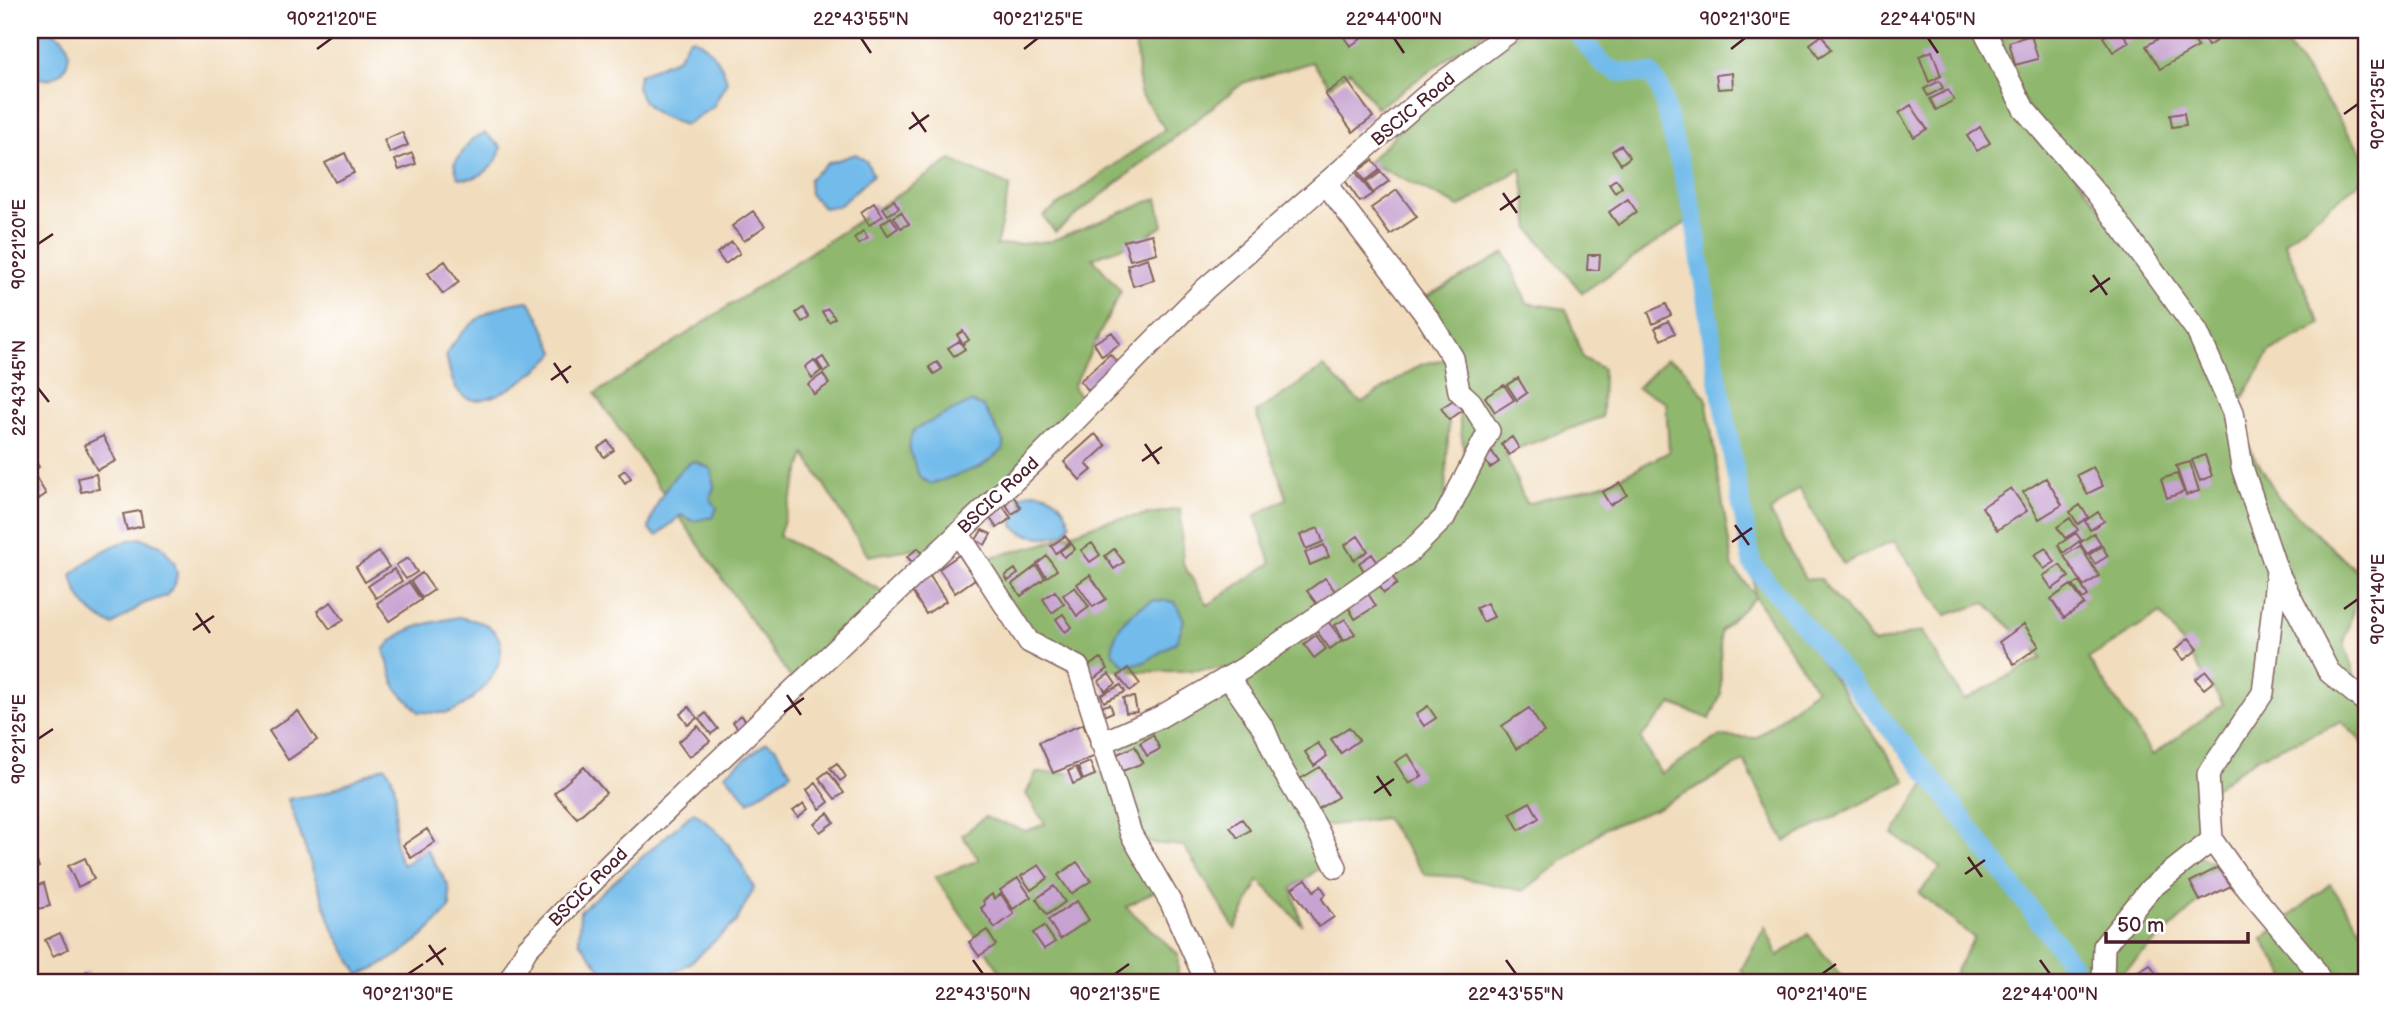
<svg xmlns="http://www.w3.org/2000/svg" width="2397" height="1013" font-family="'Balsamiq Sans',sans-serif">
  <rect width="100%" height="100%" fill="#fff"/>
  <filter id="ink" filterUnits="userSpaceOnUse"><feTurbulence type="fractalNoise" baseFrequency=".0143" numOctaves="2"/><feDisplacementMap in="SourceGraphic" scale="14" xChannelSelector="R" yChannelSelector="G"/><feConvolveMatrix kernelMatrix="1 2 1 2 8 2 1 2 1" color-interpolation-filters="sRGB"/></filter>
  <filter id="wash" filterUnits="userSpaceOnUse"><feTurbulence type="fractalNoise" baseFrequency=".00686" numOctaves="4" result="noise"/><feDisplacementMap in="SourceGraphic" scale="28" xChannelSelector="R" yChannelSelector="G"/><feGaussianBlur stdDeviation="1.57" result="paint"/><feColorMatrix in="noise" values="0 0 0 0 0 0 0 0 0 0 0 0 0 0 0 0 0 1.4 0 .05"/><feComposite in="paint" operator="in"/></filter>
  <g filter="url(#wash)">
    <rect width="100%" height="100%" fill="#f1ddbd"/>
    <!-- forest -->
    <path fill="#8fb76d" stroke="#6c6b4c" stroke-width="2" fill-rule="evenodd" d="M1134,30H1488L1377,108L1350,71L1330,86L1312,62L1243,83L1055,232L1043,216L1165,129L1140,93Z
      M1521,30H1984L2024,109L2197,331L2235,423L2279,498L2362,576L2344,643L2367,714V747L2342,722L2258,757L2204,795L2194,854L2221,866L2191,881L2200,901L2111,983H2078L2074,970L2075,983H1949L1974,938L1919,893L1941,867L1893,834L1928,779L1761,575L1906,781L1785,842L1744,761L1656,809L1606,828L1523,891L1459,877L1425,875L1385,818L1317,827L1324,865L1292,888L1302,925L1259,880L1235,929L1184,846L1150,843L1140,838L1162,887L1126,907L1178,954V983H1008L935,877L979,860L962,835L985,817L1026,831L1045,824L1026,794L1036,773L1109,772L1101,743L1242,668C1178,670 1085,683 1031,643C1019,635 992,575 983,559L1040,545L1106,521L1180,509L1183,564L1208,605L1271,563L1255,516L1287,498L1256,413L1324,367L1361,403L1422,364L1452,358L1420,300L1505,253L1527,303L1566,309L1583,358L1603,369L1602,417L1505,453L1526,504L1608,483L1669,452L1666,402L1637,388L1666,359L1681,365L1706,398L1733,568L1755,595L1752,564L1714,356L1694,217L1582,293L1530,229L1521,168L1460,207L1368,162L1437,93ZM1452,364L1467,475L1444,516ZM1799,488L1843,564L1894,541L1946,615L1986,603L2042,658L1964,700L1922,631L1874,644L1821,579H1805L1770,512ZM1755,597L1816,689L1756,738L1720,736L1661,774L1640,738L1672,704L1710,719L1721,694L1720,631ZM2161,613L2223,704L2153,755L2088,659Z
      M1988,30H2277L2367,160V176L2284,242L2321,324L2270,352L2236,409L2203,326L2027,106Z
      M951,160L1010,186L996,246L1051,241L1157,198L1163,226L1137,242L1092,258L1121,291L1073,387L1084,401L926,557L917,548L868,556L805,454L779,536L888,594L792,680L595,394Z
      M2330,884L2367,937V973L2357,983H2290L2262,939Z
      M1765,927L1778,956L1808,934L1846,983H1751L1741,970Z"/>
    <!-- water -->
    <path fill="#72bbea" stroke="#5e6d8a" stroke-width="2" d="M38,30C90,30 68,97 30,74V34Z
      M693,38C709,46 723,63 727,81L713,107L685,125C663,118 644,111 637,87L639,75L678,58L688,40Z
      M485,133L501,147C499,165 477,184 458,177L454,164L472,139Z
      M856,154L867,162L873,175L839,206L824,208L810,194L809,179L828,163Z
      M529,301L539,317L555,352C542,370 483,414 462,395C451,385 449,368 446,354C466,323 491,304 529,301Z
      M971,402L984,407L1003,441V450L980,467L931,484L920,478C914,461 903,445 915,429Z
      M694,461L711,469L714,487L710,498L717,508L713,517L693,521L681,515L657,536L649,530C651,509 675,468 694,461Z
      M1033,492C1054,492 1065,505 1070,524L1065,533C1048,539 1025,539 1013,526V517L1024,508L1018,497Z
      M140,538L161,545L174,562L177,574L175,584L166,596L143,604L113,625C89,616 77,599 72,575C91,557 113,542 140,538Z
      M1154,600L1175,602L1184,620L1177,641L1145,662L1125,666L1112,652C1114,626 1131,610 1154,600Z
      M459,617C468,620 483,621 490,627C521,653 480,700 452,711C443,715 428,712 419,712L396,688L384,650C399,627 432,622 459,617Z
      M767,742L775,747L791,773L749,802L725,774Z
      M385,766C409,796 383,834 403,865L427,850L449,887L450,908C423,939 398,960 359,975L334,931L288,799L325,793Z
      M694,812C724,833 738,856 754,888L736,922L690,963L654,983H612L579,941L580,911Z"/>
    <g fill="none" stroke-linecap="round" stroke-linejoin="round">
      <!-- canal -->
      <path stroke="#72bbea" stroke-width="19" d="M1574,30L1603,65L1618,72L1651,74L1660,88L1694,217L1714,356L1752,564L1943,792L2072,965L2078,983"/>
    </g>
    <g id="blocks">
      <!-- building -->
      <path fill="#c7a3d1" d="M1345,30H1355L1361,39L1350,46L1341,33Z
        M2113,30H2120L2129,42L2113,52L2103,37Z
        M2173,30H2188L2198,47L2160,69L2146,46Z
        M2205,30H2217L2222,37L2208,46L2200,33Z
        M1822,35L1831,50L1819,58L1810,44Z
        M2031,35L2038,59L2015,65L2009,42Z
        M1932,51L1941,76L1929,82L1919,56Z
        M1732,73L1733,88L1718,89L1716,75Z
        M1346,79L1373,117L1353,132L1325,94Z
        M1939,81L1943,88L1928,96L1924,89Z
        M1948,90L1954,100L1936,110L1930,99Z
        M1911,105L1927,129L1914,137L1899,113Z
        M2184,113L2186,125L2172,127L2170,115Z
        M1980,127L1990,143L1977,151L1967,136Z
        M402,132L408,145L390,153L384,140Z
        M1621,145L1630,157L1621,164L1612,151Z
        M345,153L354,173L335,182L325,163Z
        M412,153L416,164L399,170L395,160Z
        M1373,160L1380,170L1365,181L1358,171Z
        M1355,171L1372,194L1360,202L1344,179Z
        M1381,172L1389,181L1373,193L1366,183Z
        M1616,179L1622,187L1615,193L1609,184Z
        M1397,190L1417,217L1390,235L1371,208Z
        M1628,199L1637,212L1618,225L1609,212Z
        M894,200L899,208L888,215L883,208Z
        M874,203L883,216L869,225L861,212Z
        M753,211L765,226L744,241L732,226Z
        M901,212L909,224L901,228L894,217Z
        M891,217L898,228L888,235L881,224Z
        M863,231L868,238L858,244L854,238Z
        M1152,234L1157,253L1130,260L1124,241Z
        M732,242L740,253L725,264L717,253Z
        M1588,255H1600L1599,270H1587Z
        M1148,258L1154,280L1133,286L1127,265Z
        M445,261L459,282L443,294L428,273Z
        M1666,304L1671,315L1653,324L1648,312Z
        M803,308L809,318L802,322L796,313Z
        M828,309L835,318L829,322L822,312Z
        M1668,321L1675,333L1661,340L1655,328Z
        M963,331L969,340L963,344L957,335Z
        M1112,332L1120,344L1102,356L1094,343Z
        M959,341L965,349L954,356L948,348Z
        M1110,354L1122,367L1092,394L1080,381Z
        M823,357L830,368L824,372L817,361Z
        M814,360L821,371L812,378L805,367Z
        M937,362L942,369L934,374L929,367Z
        M823,374L829,384L814,394L808,384Z
        M1518,378L1527,393L1517,400L1507,385Z
        M1504,385L1514,400L1495,412L1485,397Z
        M1455,399L1463,410L1449,420L1441,408Z
        M1095,434L1106,446L1086,464L1092,470L1080,480L1064,462Z
        M103,436L116,461L97,470L84,445Z
        M1512,437L1519,448L1509,455L1501,444Z
        M608,441L614,450L604,457L598,448Z
        M1490,449L1499,462L1490,468L1481,454Z
        M30,452L39,467L30,473Z
        M2205,455L2212,476L2200,481L2192,460Z
        M2190,462L2199,491L2186,495L2176,466Z
        M2093,467L2103,486L2087,494L2077,475Z
        M625,470L631,478L625,483L619,474Z
        M96,474L99,489L81,492L78,478Z
        M2177,474L2184,492L2167,498L2161,479Z
        M35,476L46,494L30,505V480Z
        M2046,478L2062,505L2039,519L2023,492Z
        M1620,483L1627,495L1610,505L1602,492Z
        M2011,488L2027,511L1997,530L1982,507Z
        M1012,494L1021,508L1012,514L1003,500Z
        M999,501L1011,518L997,528L985,511Z
        M2080,505L2088,517L2078,524L2070,512Z
        M140,511L143,526L127,530L123,514Z
        M2098,512L2104,521L2090,530L2085,521Z
        M2070,518L2078,530L2065,538L2057,527Z
        M1318,528L1323,542L1306,549L1300,535Z
        M982,530L991,534L985,545L976,540Z
        M2076,533L2081,540L2063,553L2058,545Z
        M2094,533L2101,544L2087,554L2080,543Z
        M1065,536L1070,542L1056,553L1051,546Z
        M1358,536L1368,551L1354,560L1345,545Z
        M1071,543L1075,549L1064,557L1060,551Z
        M1092,543L1100,555L1090,562L1081,550Z
        M1324,545L1329,557L1310,565L1305,553Z
        M2080,546L2099,576L2084,586L2064,556Z
        M2102,546L2108,556L2095,564L2089,555Z
        M918,548L926,557L916,566L907,557Z
        M2046,548L2055,562L2044,569L2034,555Z
        M1114,549L1124,562L1114,569L1105,556Z
        M379,552L389,567L365,582L356,567Z
        M1372,554L1382,569L1368,578L1359,563Z
        M959,555L975,579L955,593L939,569Z
        M1047,556L1057,570L1047,577L1037,564Z
        M408,558L417,572L406,579L396,565Z
        M2060,565L2069,577L2052,589L2043,576Z
        M1036,566L1045,578L1021,596L1012,584Z
        M394,569L402,581L376,598L368,586Z
        M1015,569L1018,574L1008,581L1005,576Z
        M1389,571L1397,584L1384,593L1375,579Z
        M422,573L434,590L422,598L411,581Z
        M928,573L946,601L926,614L908,585Z
        M1090,575L1106,599L1093,607L1077,584Z
        M1325,578L1335,591L1317,604L1307,591Z
        M409,582L421,600L389,621L377,603Z
        M2079,582L2088,596L2083,599L2073,585Z
        M2071,585L2084,604L2064,618L2051,599Z
        M1075,587L1089,607L1077,616L1063,595Z
        M1055,591L1064,604L1052,613L1043,599Z
        M1367,592L1376,606L1355,619L1347,605Z
        M331,602L344,620L330,629L317,611Z
        M1487,603L1494,617L1483,622L1476,608Z
        M1063,614L1072,627L1065,632L1056,619Z
        M1345,619L1355,634L1344,641L1335,625Z
        M1327,620L1342,640L1330,649L1315,629Z
        M2024,624L2039,646L2014,664L1999,642Z
        M1316,635L1326,649L1314,658L1304,644Z
        M2189,638L2198,649L2184,660L2175,650Z
        M1101,658L1108,669L1092,680L1084,669Z
        M1128,668L1140,684L1130,691L1118,676Z
        M2206,671L2214,681L2204,689L2195,679Z
        M1109,674L1116,684L1105,691L1099,681Z
        M1121,685L1125,692L1104,702L1101,695Z
        M1134,697L1137,712L1126,713L1123,698Z
        M1110,704L1113,712L1101,717L1097,708Z
        M1428,706L1436,718L1424,726L1416,714Z
        M689,707L697,718L688,725L680,714Z
        M1529,708L1544,732L1516,749L1502,726Z
        M298,711L317,740L288,760L269,731Z
        M706,713L718,729L711,734L699,719Z
        M741,715L750,726L741,733L733,722Z
        M1083,724L1096,756L1053,773L1039,742Z
        M698,726L710,741L689,757L678,742Z
        M1349,727L1359,740L1341,753L1331,739Z
        M1153,735L1160,749L1147,756L1140,743Z
        M1318,743L1327,756L1314,766L1305,752Z
        M1135,746L1143,763L1120,772L1113,756Z
        M1408,754L1422,776L1409,784L1395,762Z
        M1090,762L1095,775L1083,780L1078,767Z
        M837,763L846,777L840,781L830,768Z
        M584,767L606,793L577,818L554,793Z
        M1076,767L1082,780L1073,784L1068,771Z
        M1320,767L1338,797L1318,809L1300,779Z
        M828,771L844,793L835,799L819,778Z
        M816,783L829,802L820,809L807,790Z
        M1530,802L1539,818L1519,830L1510,813Z
        M804,803L808,809L798,817L793,811Z
        M828,813L834,822L820,832L814,824Z
        M1242,819L1250,830L1238,838L1230,827Z
        M427,829L435,842L411,858L403,845Z
        M30,847L39,867L30,871Z
        M85,858L94,879L78,887L68,866Z
        M1077,862L1091,881L1071,894L1058,875Z
        M1039,865L1048,878L1031,890L1021,876Z
        M2221,866L2231,886L2200,901L2190,882Z
        M1018,878L1031,897L1013,909L1000,890Z
        M1306,879L1314,891L1321,886L1326,894L1322,899L1334,917L1319,927L1292,888Z
        M44,883L50,906L38,909L32,887Z
        M1054,886L1065,902L1047,915L1036,899Z
        M992,894L994,899L1001,894L1014,914L995,928L981,908L985,905L983,901Z
        M1077,901L1089,920L1060,939L1048,920Z
        M1044,926L1055,942L1044,949L1033,933Z
        M987,930L996,945L979,956L969,942Z
        M60,933L68,949L53,956L45,940Z
        M2150,964L2161,981L2120,983Z
        M87,971L95,982L69,983Z"/>
    </g>
  </g>
  <g filter="url(#ink)">
    <use href="#blocks" fill-opacity="0" stroke="#84625e" stroke-width="2"/>
    <g fill="none" stroke-linecap="round" stroke-linejoin="round">
      <!-- street casing -->
      <g stroke="#84625e" stroke-width="24">
        <path id="street" d="M1984,30L2024,109L2098,195L2197,331L2233,412L2242,467L2277,571L2329,672L2367,703
          M958,533L1029,642L1078,667L1131,834L1171,903L1207,983
          M2277,571L2263,693L2208,774L2212,840L2242,882L2311,964L2322,983
          M1228,677L1264,729L1279,764L1316,827L1336,867
          M1101,743L1160,717L1244,668L1411,551L1444,518L1489,431L1471,402L1459,391L1453,358L1428,318L1326,184
          M508,983L527,949L614,860L1038,458L1205,289L1435,88L1512,30
          M2103,983L2104,946L2150,889L2212,840"/>
      </g>
      <!-- street -->
      <use href="#street" stroke="#fff" stroke-width="21"/>
    </g>
  </g>
  <!-- ticks -->
  <path fill="none" stroke="#4a1f2b" stroke-width="2.5" d="M861,38L871,53M1394,38L1404,53M1928,38L1938,53M317,49L332,38M1024,49L1038,38M1731,49L1745,38M912,112L926,132M2344,114L2358,104M909,129L929,115M1503,193L1517,213M1500,210L1520,196M38,244L53,234M2093,275L2107,295M2090,292L2110,278M554,363L568,383M551,380L571,366M38,388L49,402M1145,444L1159,464M1142,461L1162,447M1735,525L1749,545M1732,542L1752,528M2344,609L2358,599M196,613L210,633M193,630L214,616M787,695L801,715M784,712L804,698M38,739L53,729M1377,776L1391,796M1374,793L1394,779M1968,857L1982,877M1965,874L1985,860M429,945L443,965M973,960L983,974M1506,960L1516,974M2040,960L2050,974M426,962L446,948M408,974L423,964M1115,974L1129,964M1822,974L1836,964"/>
  <g text-anchor="middle" stroke-width="5" stroke-linejoin="round" paint-order="stroke">
    <!-- street labels -->
    <g font-size="18" fill="#4a1f2b" stroke="#fff">
      <text transform="translate(1413 109) rotate(-40)" y="6">BSCIC Road</text>
      <text transform="translate(998 495) rotate(-43)" y="6">BSCIC Road</text>
      <text transform="translate(588 887) rotate(-45)" y="6">BSCIC Road</text>
    </g>
  </g>
  <!-- margin -->
  <rect width="2397" height="1013" fill="none" stroke="#fff" stroke-width="77"/>
  <!-- scale -->
  <path d="M2106 932v10h142v-10" fill="none" stroke="#4a1f2b" stroke-width="3.5"/>
  <text x="2117" y="932" font-size="21" fill="#4a1f2b" stroke="#ffffff" stroke-width="5" paint-order="stroke">50 m</text>
  <rect x="38" y="38" width="2320" height="936" fill="none" stroke="#4a1f2b" stroke-width="2.5"/>
  <g font-size="18" text-anchor="middle" fill="#4a1f2b">
    <text x="332" y="25">90°21'20"E</text>
    <text x="861" y="25">22°43'55"N</text>
    <text x="1038" y="25">90°21'25"E</text>
    <text x="1394" y="25">22°44'00"N</text>
    <text x="1745" y="25">90°21'30"E</text>
    <text x="1928" y="25">22°44'05"N</text>
    <text transform="translate(2378 104) rotate(-90)" y="6">90°21'35"E</text>
    <text transform="translate(19 244) rotate(-90)" y="6">90°21'20"E</text>
    <text transform="translate(19 388) rotate(-90)" y="6">22°43'45"N</text>
    <text transform="translate(2378 599) rotate(-90)" y="6">90°21'40"E</text>
    <text transform="translate(19 739) rotate(-90)" y="6">90°21'25"E</text>
    <text x="408" y="1000">90°21'30"E</text>
    <text x="983" y="1000">22°43'50"N</text>
    <text x="1115" y="1000">90°21'35"E</text>
    <text x="1516" y="1000">22°43'55"N</text>
    <text x="1822" y="1000">90°21'40"E</text>
    <text x="2050" y="1000">22°44'00"N</text>
  </g>
</svg>
